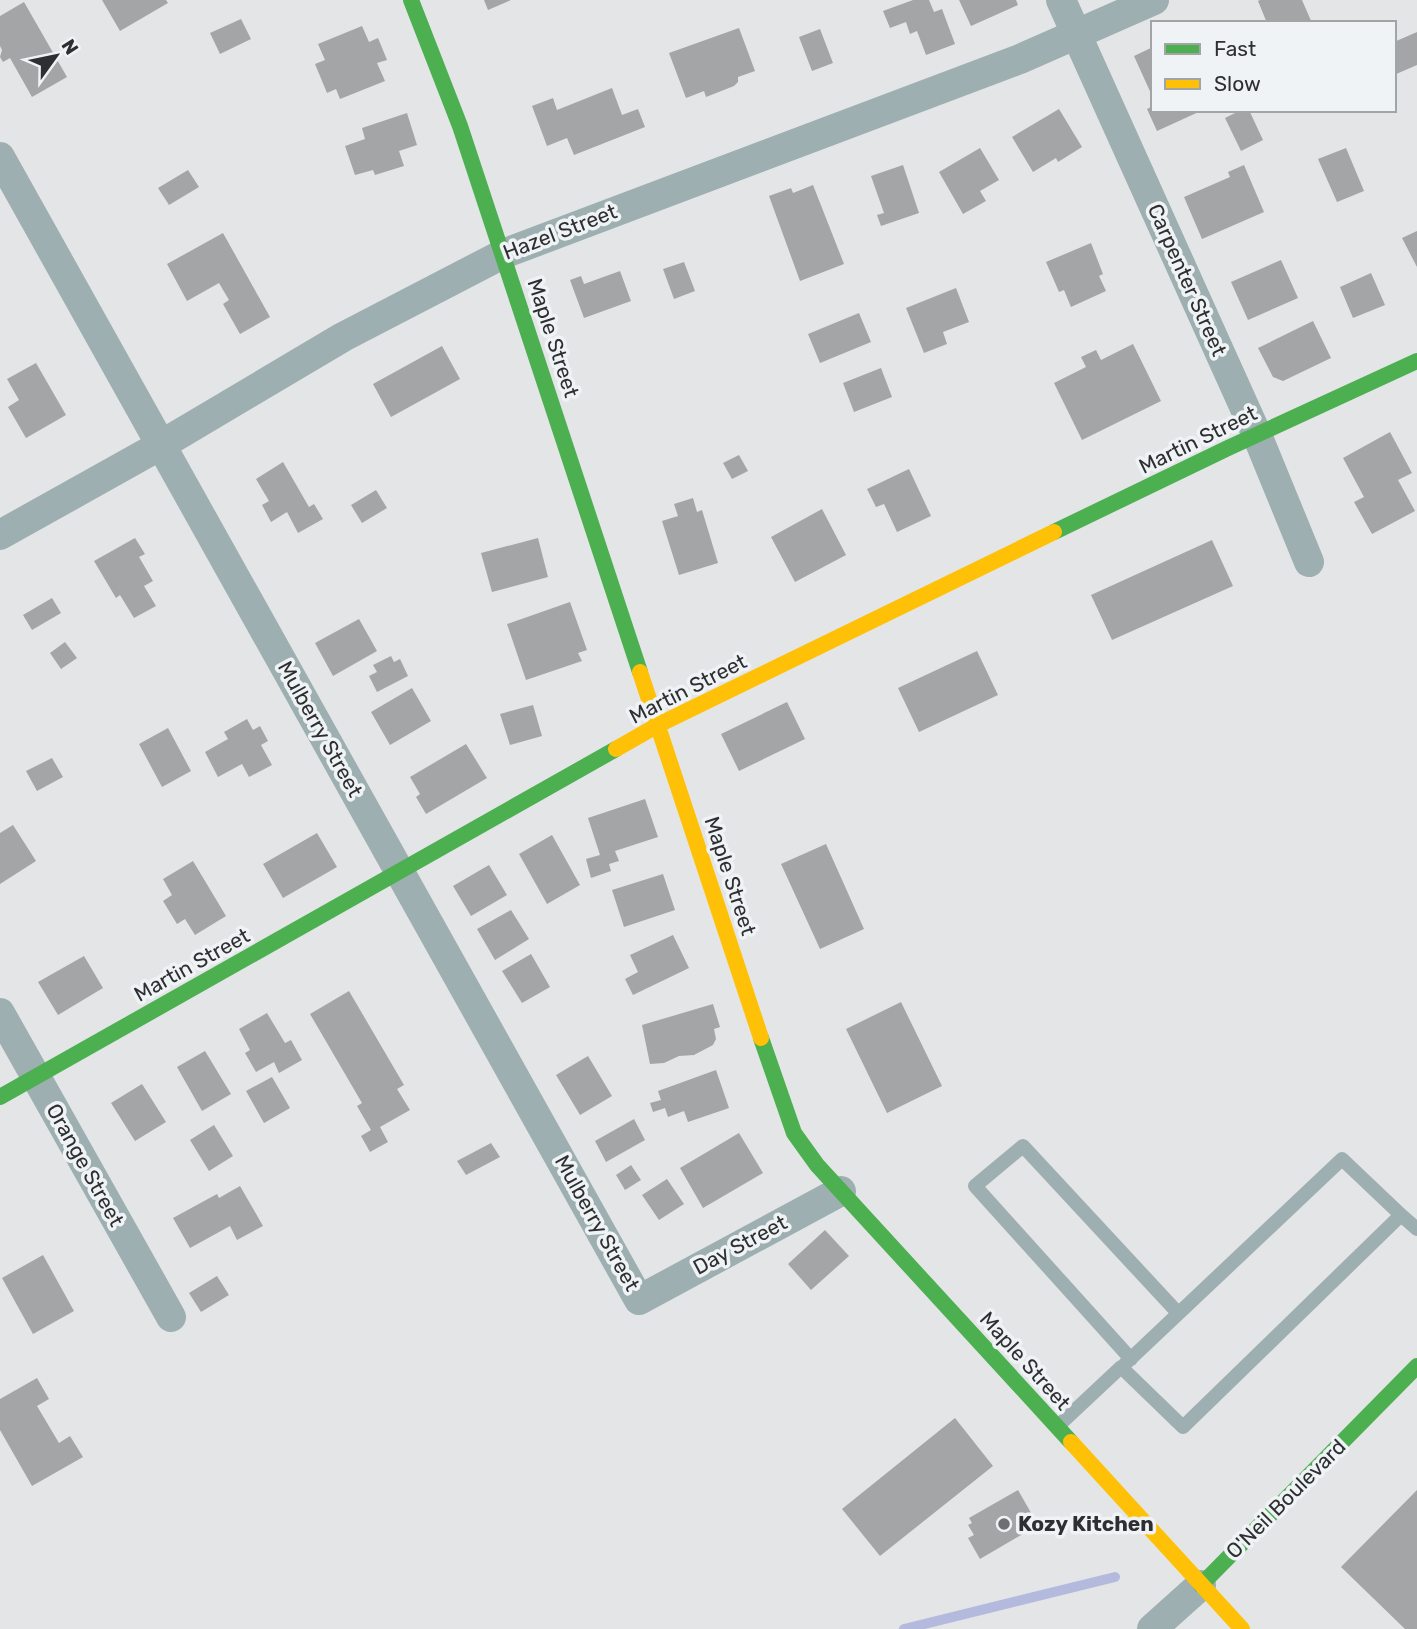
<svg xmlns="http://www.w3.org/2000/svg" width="1417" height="1629" font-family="Rubik,sans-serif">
  <rect width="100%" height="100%" fill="#e3e5e7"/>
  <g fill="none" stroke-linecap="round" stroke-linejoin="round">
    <!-- stream -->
    <path stroke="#b4badd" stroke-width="10" d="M904,1629L1115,1577"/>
  </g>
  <!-- building -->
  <path fill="#a4a5a6" d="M102,0H166L168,3L120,31Z
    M484,0H511L488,10Z
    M913,0H929L934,12L942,9L955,44L926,55L917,31L910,34L906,22L890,28L883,11Z
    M959,0H1016L1018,5L971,26Z
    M1260,0H1302L1312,23H1267L1258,1Z
    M24,2L67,77L32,97L10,58L3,62L0,57L2,50L0,46V16Z
    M241,19L251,39L220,54L210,33Z
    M362,26L369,42L378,38L387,60L377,63L385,81L340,99L336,89L327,93L315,64L325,60L318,44Z
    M739,28L755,71L738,77V82L734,86L706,97L704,91L686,98L669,53Z
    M820,29L833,63L812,71L799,37Z
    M1417,32V65L1394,75V42Z
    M1153,47V98L1134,56Z
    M612,88L622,115L638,109L645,127L574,155L567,138L547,146L532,106L553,98L557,110Z
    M1153,106V110H1203L1157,131L1147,109Z
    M1059,109L1082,147L1058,162L1056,158L1033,172L1012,137Z
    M1241,110H1249L1263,140L1241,151L1225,118Z
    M407,113L417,145L399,151L404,166L375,175L373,170L355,175L345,146L365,139L362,128Z
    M980,148L999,180L980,191L986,201L963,214L939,172Z
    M1346,148L1364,191L1337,202L1318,159Z
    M903,165L919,213L881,226L877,215L884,213L871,176Z
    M1244,165L1264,212L1202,239L1184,197L1230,177L1228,172Z
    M188,170L199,187L169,205L158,188Z
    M813,185L844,264L800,281L769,196L791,188L793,193Z
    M1417,231V267L1402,238Z
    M223,233L270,317L240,334L223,304L229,300L219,283L187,301L167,264Z
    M1091,243L1103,274L1099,276L1106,291L1071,307L1064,290L1059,292L1046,262Z
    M1281,260L1298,298L1248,320L1231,282Z
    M684,262L695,291L674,299L663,269Z
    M620,271L631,301L584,318L570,280L581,276L584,284Z
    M1371,273L1385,305L1353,318L1340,287Z
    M956,288L969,322L943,332L947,344L924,353L906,308Z
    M859,313L871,342L820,363L808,334Z
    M1313,321L1331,358L1283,381L1273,377L1258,348Z
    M1133,344L1161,401L1082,440L1054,383L1086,367L1081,357L1096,350L1101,360Z
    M442,346L460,379L391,417L373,384Z
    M36,363L66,415L26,438L8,407L19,400L7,379Z
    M881,368L892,397L854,412L843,383Z
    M1390,432L1412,473L1398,480L1415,511L1372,534L1354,502L1364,497L1343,458Z
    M739,455L748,471L732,479L723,463Z
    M283,462L309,507L314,504L323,519L298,533L287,512L271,522L262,505L269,501L256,479Z
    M909,469L931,516L897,532L884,504L876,507L867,489Z
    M376,490L387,508L362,523L351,505Z
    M693,498L697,512L702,510L718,563L679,575L662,521L678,516L674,504Z
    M822,509L846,555L795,582L771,537Z
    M135,538L145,554L139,557L153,581L144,586L156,606L134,618L120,595L116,598L94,561Z
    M538,538L548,577L492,592L481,553Z
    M1212,540L1233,586L1112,640L1091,595Z
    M52,598L61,613L32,630L23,615Z
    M570,602L587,650L578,653L582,661L526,680L507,624Z
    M359,619L377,651L333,676L315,643Z
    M65,642L77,658L61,669L50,653Z
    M977,651L998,695L919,732L898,688Z
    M391,656L394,662L400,659L408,676L377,692L369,676L377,672L373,665Z
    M412,688L431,721L390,745L371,712Z
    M787,702L805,739L739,771L721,734Z
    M533,705L542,736L510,745L500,714Z
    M247,719L253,730L260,726L268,741L261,745L272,765L249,777L242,764L218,777L205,752L228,739L224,732Z
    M168,728L191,771L162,787L139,744Z
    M466,744L487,778L426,814L416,797L420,794L410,777Z
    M52,758L63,777L37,791L26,771Z
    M645,799L658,837L615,851L619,861L609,864L611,871L591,878L586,859L600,855L588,818Z
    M13,825L36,861L0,884V833Z
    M317,833L337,867L283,898L263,864Z
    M552,835L580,885L547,904L519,854Z
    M826,844L864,929L820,949L781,864Z
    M193,861L226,916L195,935L185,919L177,924L163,901L172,895L163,879Z
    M489,865L507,895L471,916L453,886Z
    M663,874L675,910L624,927L612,890Z
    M511,910L529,939L495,960L477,929Z
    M673,935L689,968L633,995L625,979L638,972L630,955Z
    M531,954L550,987L522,1003L502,971Z
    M84,956L103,988L58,1015L38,982Z
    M349,991L404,1085L397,1089L410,1110L380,1127L388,1142L370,1152L361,1136L371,1130L357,1106L362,1103L310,1014Z
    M901,1002L942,1086L887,1113L846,1029Z
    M713,1004L720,1027L714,1029L716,1039L713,1045L694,1055L679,1056L664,1063L650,1064L642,1025Z
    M267,1013L285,1043L291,1040L302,1060L279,1073L274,1062L256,1072L245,1053L250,1050L239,1029Z
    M205,1051L231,1094L202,1111L177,1067Z
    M588,1056L612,1096L580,1115L556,1075Z
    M716,1070L729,1108L688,1122L684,1111L668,1117L665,1108L653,1112L650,1103L661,1100L658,1091Z
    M272,1077L290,1108L264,1123L246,1091Z
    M142,1084L166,1122L135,1141L111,1103Z
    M634,1119L645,1140L606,1162L595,1141Z
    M214,1125L233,1156L209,1171L190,1140Z
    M739,1133L763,1173L703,1208L680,1168Z
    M491,1143L500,1157L466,1175L457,1161Z
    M631,1165L641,1180L625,1190L616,1175Z
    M667,1179L684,1204L659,1220L642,1195Z
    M240,1186L263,1226L237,1240L230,1226L190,1248L173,1218L217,1194L219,1198Z
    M825,1230L849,1256L811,1290L788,1264Z
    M43,1255L74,1311L33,1334L2,1278Z
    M217,1276L229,1295L201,1312L189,1293Z
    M37,1378L49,1399L37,1406L59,1443L70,1436L83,1457L32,1486L0,1430V1399Z
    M955,1418L993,1466L880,1556L842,1509Z
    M1018,1490L1038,1525L980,1559L968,1538L974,1535L968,1525L972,1523L969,1518Z
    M1417,1490V1629H1405L1341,1567Z"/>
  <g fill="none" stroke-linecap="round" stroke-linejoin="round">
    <!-- lane -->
    <path stroke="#9dafb0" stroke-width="14" d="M1131,1359L975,1186L1023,1146L1178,1313
      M1125,1364L1342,1159L1401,1215
      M1057,1427L1121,1367L1183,1427L1401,1215L1417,1229"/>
    <!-- street -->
    <path stroke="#9dafb0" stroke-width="30" d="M1061,0L1257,435L1309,562
      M0,157L639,1300L841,1191
      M0,535L161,445L343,337L503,254L1020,59L1154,0
      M0,1013L171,1317
      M1152,1629L1201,1585"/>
    <!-- fast -->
    <path stroke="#4caf50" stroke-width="16" d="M411,0L460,126L640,672
      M1054,532L1228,448L1417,361
      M761,1038L794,1133L817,1165L1071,1442
      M0,1097L616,749
      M1201,1585L1417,1366"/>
    <!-- slow -->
    <path stroke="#ffc107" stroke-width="16" d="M640,672L761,1038
      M616,749L658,725L1054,532
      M1071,1442L1242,1629"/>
  </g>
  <!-- markers -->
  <circle fill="#6d6f70" stroke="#eff3f5" stroke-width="2.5" cx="1004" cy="1524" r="7"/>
  <g text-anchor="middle" stroke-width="7" stroke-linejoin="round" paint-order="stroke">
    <!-- street labels -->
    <g font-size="21" fill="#2e2f30" stroke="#eff3f5">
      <text transform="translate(560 232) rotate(-21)" y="7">Hazel Street</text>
      <text transform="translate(1187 280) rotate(66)" y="7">Carpenter Street</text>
      <text transform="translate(553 338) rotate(72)" y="7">Maple Street</text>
      <text transform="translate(1198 440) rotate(-26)" y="7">Martin Street</text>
      <text transform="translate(688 689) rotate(-27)" y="7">Martin Street</text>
      <text transform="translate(320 729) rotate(61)" y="7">Mulberry Street</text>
      <text transform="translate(730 876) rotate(72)" y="7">Maple Street</text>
      <text transform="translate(192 965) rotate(-29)" y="7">Martin Street</text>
      <text transform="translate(85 1165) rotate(61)" y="7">Orange Street</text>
      <text transform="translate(597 1223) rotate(61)" y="7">Mulberry Street</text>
      <text transform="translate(740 1245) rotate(-28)" y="7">Day Street</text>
      <text transform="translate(1025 1361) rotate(48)" y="7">Maple Street</text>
      <text transform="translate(1286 1499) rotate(-45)" y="7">O'Neil Boulevard</text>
    </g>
    <!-- poi labels -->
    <g font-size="21" font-weight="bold" fill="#2e2f30" stroke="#eff3f5" text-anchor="start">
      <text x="1018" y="1531">Kozy Kitchen</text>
    </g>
  </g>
  <!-- legend -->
  <rect x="1151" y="21" width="245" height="91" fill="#eff3f5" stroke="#a2a5a6" stroke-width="2"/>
  <rect x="1165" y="44" width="35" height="10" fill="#4caf50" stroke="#a2a5a6" stroke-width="2"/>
  <text x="1214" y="56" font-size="21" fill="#2e2f30">Fast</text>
  <rect x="1165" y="79" width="35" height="10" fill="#ffc107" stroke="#a2a5a6" stroke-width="2"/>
  <text x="1214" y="91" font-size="21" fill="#2e2f30">Slow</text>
  <!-- north arrow -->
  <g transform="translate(56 56) rotate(57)" stroke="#eff3f5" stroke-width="5" paint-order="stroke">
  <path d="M0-5L12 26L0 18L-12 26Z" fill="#2e2f30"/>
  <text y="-10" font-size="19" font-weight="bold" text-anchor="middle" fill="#2e2f30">N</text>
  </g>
</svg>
